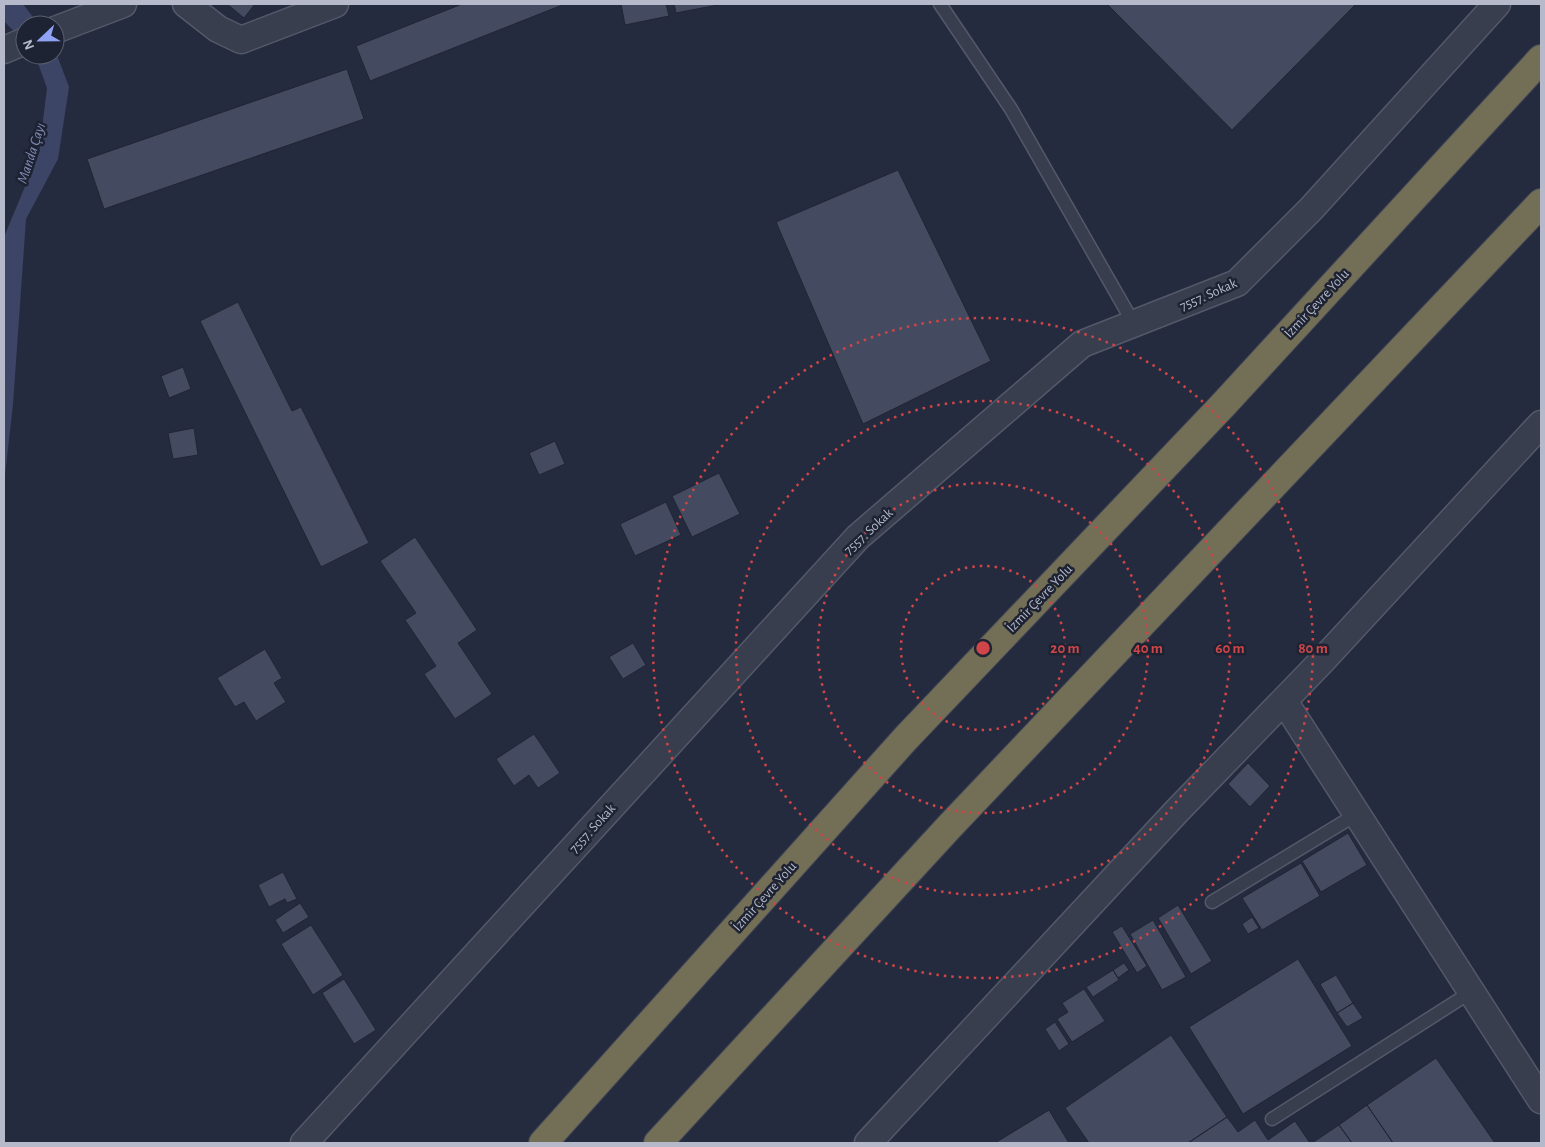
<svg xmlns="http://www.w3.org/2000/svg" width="1545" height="1147" font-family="'Alegreya Sans',sans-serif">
  <rect width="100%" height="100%" fill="#252b3e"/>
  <!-- water -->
  <path fill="#3c4566" d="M4,4H23L39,25H25V43L4,21Z
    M55,50L69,87L58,159L26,219L13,404L4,484V237L39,153L47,88L35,55H55Z"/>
  <!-- building -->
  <path fill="#444a5f" stroke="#202535" d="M227,4H255L244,18Z
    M462,4H565L370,81L356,46Z
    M621,4H666L669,16L625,25Z
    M674,4H723L676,13Z
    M1107,4H1356L1232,130Z
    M347,69L364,119L104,209L87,159Z
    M898,170L991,361L863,424L776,222Z
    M238,302L292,411L301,407L369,543L321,567L200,321Z
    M183,367L191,389L169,398L161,376Z
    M194,428L198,455L173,459L168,433Z
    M555,441L565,464L539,475L529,453Z
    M719,473L740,514L692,537L672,496Z
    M666,502L681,535L635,556L620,524Z
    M415,537L477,630L458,643L492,694L455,719L424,674L436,666L405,620L416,613L380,561Z
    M633,643L646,665L623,679L609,657Z
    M265,649L282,678L274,683L286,702L256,721L244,702L235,707L217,678Z
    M534,734L560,773L538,788L529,775L514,786L496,759Z
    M1248,763L1270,786L1250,807L1228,784Z
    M1348,833L1367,865L1321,892L1302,861Z
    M1301,863L1320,896L1262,930L1242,898Z
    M283,872L297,899L287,903L285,899L269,907L258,885Z
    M300,903L309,917L283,933L275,920Z
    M1178,905L1212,961L1191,974L1158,918Z
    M1252,917L1259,928L1248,934L1242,924Z
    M1153,920L1186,977L1162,990L1130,934Z
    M311,925L343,975L313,995L281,944Z
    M1122,926L1147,966L1137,973L1112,932Z
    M1298,959L1352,1046L1243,1114L1189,1027Z
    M1124,963L1129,970L1118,978L1113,970Z
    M1113,970L1119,980L1093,997L1086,987Z
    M1336,975L1353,1003L1337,1013L1320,984Z
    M344,979L376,1030L354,1044L322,993Z
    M1084,989L1105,1021L1072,1042L1057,1019L1068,1012L1062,1003Z
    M1353,1003L1363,1018L1347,1027L1337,1013Z
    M1055,1022L1069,1044L1059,1051L1045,1029Z
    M1171,1035L1227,1117L1188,1143H1089L1065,1108Z
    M1436,1058L1495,1143H1393L1367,1105Z
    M1367,1105L1393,1143H1352L1339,1125Z
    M1049,1110L1069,1143H995Z
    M1227,1117L1238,1132L1255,1120L1268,1140L1295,1121L1310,1143H1188Z
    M1339,1125L1352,1143H1312Z"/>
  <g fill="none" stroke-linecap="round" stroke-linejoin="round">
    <!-- lane casing -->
    <g stroke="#545969" stroke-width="15">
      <path id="lane" d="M940,4L1011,109L1134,324
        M1212,902L1357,814
        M1272,1119L1471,992"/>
    </g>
    <!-- street casing -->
    <g stroke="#545969" stroke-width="29">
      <path id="street" d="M186,4L218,29L241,40L335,4
        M55,30L123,4
        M4,50L25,41
        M1284,701L1541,1100
        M304,1143L858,537L1082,344L1237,283L1311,209L1497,4
        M868,1143L1177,811L1322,661L1541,424"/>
    </g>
    <!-- highway casing -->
    <g stroke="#414656" stroke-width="30">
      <path id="highway" d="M543,1143L906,738L1224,404L1541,59
        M658,1143L950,826L1541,203"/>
    </g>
    <!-- lane -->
    <use href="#lane" stroke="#393e4e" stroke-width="12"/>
    <!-- street -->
    <use href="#street" stroke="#393e4e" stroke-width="26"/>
    <!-- highway -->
    <use href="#highway" stroke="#736e56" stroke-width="28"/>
  </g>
  <!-- distance rings -->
  <g fill="none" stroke="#cf4548" stroke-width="2.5" stroke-dasharray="2.5 5">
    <circle cx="983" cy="648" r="82"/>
    <circle cx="983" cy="648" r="165"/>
    <circle cx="983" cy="648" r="247"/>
    <circle cx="983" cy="648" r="330"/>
  </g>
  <g text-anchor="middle" stroke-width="5" stroke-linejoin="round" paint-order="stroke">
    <!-- street labels -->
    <g font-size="14" fill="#b5b9c9" stroke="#1e2333">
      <text transform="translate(1208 294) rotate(-24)" y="5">7557. Sokak</text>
      <text transform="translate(1316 303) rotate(-47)" y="5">İzmir Çevre Yolu</text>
      <text transform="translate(868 531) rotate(-43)" y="5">7557. Sokak</text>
      <text transform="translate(1039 598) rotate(-46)" y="5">İzmir Çevre Yolu</text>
      <text transform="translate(592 828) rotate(-48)" y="5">7557. Sokak</text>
      <text transform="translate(764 896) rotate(-48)" y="5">İzmir Çevre Yolu</text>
    </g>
    <!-- water labels -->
    <g font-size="15" font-style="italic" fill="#7e89af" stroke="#1e2333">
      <text transform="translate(31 153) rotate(-72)" y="5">Manda Çayı</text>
    </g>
  </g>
  <circle cx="983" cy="648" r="8" fill="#cf4548" stroke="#1e2333" stroke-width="2.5"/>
  <g font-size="15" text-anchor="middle" font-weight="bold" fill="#cf4548" stroke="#1e2333" stroke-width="5" stroke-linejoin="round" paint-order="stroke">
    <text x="1065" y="653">20 m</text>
    <text x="1148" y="653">40 m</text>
    <text x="1230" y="653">60 m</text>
    <text x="1313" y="653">80 m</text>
  </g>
  <!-- border -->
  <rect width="1545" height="1147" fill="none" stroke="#b5b9c9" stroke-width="10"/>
  <!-- north arrow -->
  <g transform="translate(40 40) rotate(248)"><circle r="24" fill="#1e2333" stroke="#5a5f6f"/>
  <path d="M0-4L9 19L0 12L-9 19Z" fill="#8fa2f4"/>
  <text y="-8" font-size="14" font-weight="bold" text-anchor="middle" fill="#b5b9c9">N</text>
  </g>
</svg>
